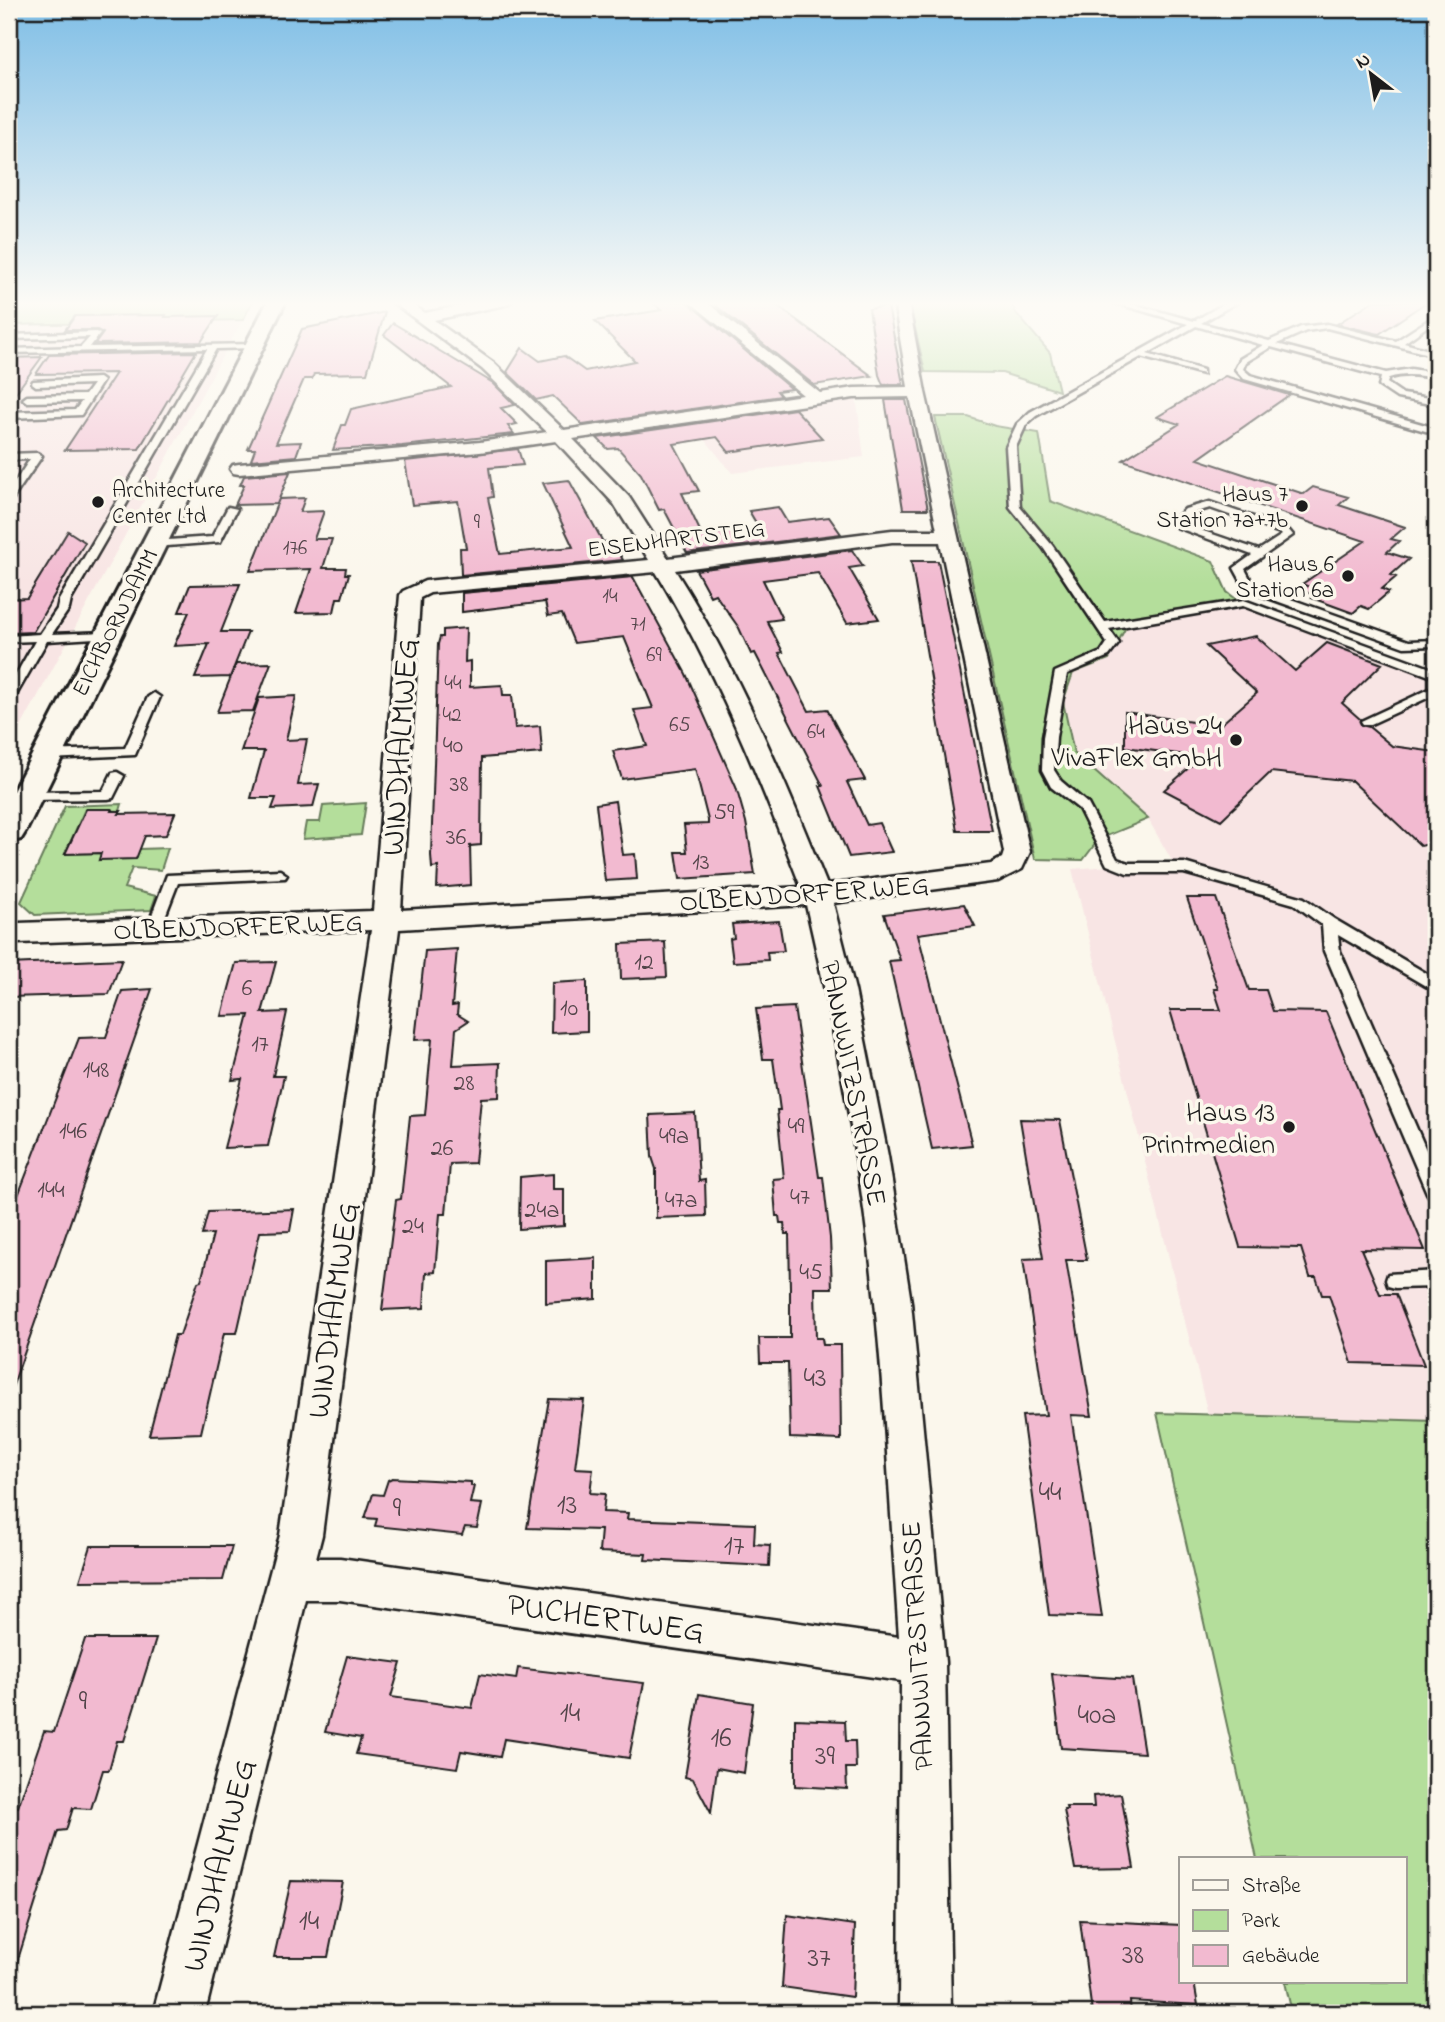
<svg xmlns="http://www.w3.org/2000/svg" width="1445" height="2022" font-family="'Indie Flower',sans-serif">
  <rect width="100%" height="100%" fill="#fbf7ec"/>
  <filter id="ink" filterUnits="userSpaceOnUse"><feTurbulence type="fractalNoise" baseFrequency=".0143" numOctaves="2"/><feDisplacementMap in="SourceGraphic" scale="14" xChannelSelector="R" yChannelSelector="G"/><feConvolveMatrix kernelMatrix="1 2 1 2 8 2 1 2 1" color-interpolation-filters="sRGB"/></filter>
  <g filter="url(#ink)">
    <!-- built -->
    <path fill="#f8e5e4" d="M243,320L228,346L9,749V325Z
      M856,396L864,457L732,473L690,421Z
      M1244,605L1436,678V1421L1208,1414L1072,869L1172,861L1148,819L1074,753L1063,702L1073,673L1109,659L1125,627Z"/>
    <!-- green -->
    <path fill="#b4de9b" stroke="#687d5c" stroke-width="2" d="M9,301H253L243,320L9,325Z
      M909,301H1010L1016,313L1050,353L1059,391L1002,373L925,372Z
      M935,417H968L995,426L1039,433L1050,501L1213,561L1227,592L1244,605L1126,627L1109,659L1073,673L1063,702L1074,753L1148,819L1099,839L1083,860L1035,859Z
      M366,803L361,835L303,839L306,822H320L323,806Z
      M122,804L120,811L85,809L65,854L102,853L99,860L139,849L168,848L161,870L132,868L124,888L156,896L151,910L35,915L21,902L65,806Z
      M1157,1413L1436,1421V2013H1292L1285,1982H1405V1859H1257Z"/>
    <!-- building -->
    <path fill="#f2bad0" stroke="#1c1c1c" stroke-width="2" d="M651,301H686L791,389L777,391L781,396L583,425L553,396L536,400L507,372L522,348L540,361L564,356L585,371L635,361L595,321L661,310Z
      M710,301H771L872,376L814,385Z
      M1373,301H1428L1379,334L1337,324Z
      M888,306L903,384L883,385L879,375L869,309Z
      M385,312L367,373L314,374L312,379H304L276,443L301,442L296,456L251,460L255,449H248L302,329Z
      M166,315L165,317L218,316L201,342L95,344L103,333L97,330H65L75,316Z
      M393,323L493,383L515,405L501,408L517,424L508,426L514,434L402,446L333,450L342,425H345L351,409L451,387L384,335Z
      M196,352L139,449L65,450L116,373L36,374L49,355Z
      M42,357L9,402V358Z
      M1225,376L1289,395L1198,459L1304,494L1313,487L1348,497L1339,505L1405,527L1391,539L1399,541L1387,552L1409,559L1391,575L1396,577L1382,589L1389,592L1369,609L1361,606L1353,613L1312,598L1315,595L1303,591L1307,586L1302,584L1365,541L1123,460L1179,424L1157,417Z
      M885,400H906L928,509H903Z
      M795,409L822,438L729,452L717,437L674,444L699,491L682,493L702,535L759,528L749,511L778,507L787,522L829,517L841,534L687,553L664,509L659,510L641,474L618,448L608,449L597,438Z
      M518,449L523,465L489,468L493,497L488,498L500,554L573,547L543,483L569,480L603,542L612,541L623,560L461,575L460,548H466L458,501L412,505L405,461Z
      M290,472L277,504L235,505L244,485H240L244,476Z
      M305,498L300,512L324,511L314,539H332L323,568H346L345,574H349L342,598H337L334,612L296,613L311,569L250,571L279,499Z
      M68,531L85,542L33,632L9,633V599L27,598Z
      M852,550L863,566L849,568L879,619L847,623L818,573L763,580L782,619L767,621L783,652L779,653L809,711L827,709L865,780L847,782L867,825L879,823L892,852L849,857L820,786H823L755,653L751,654L739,628L715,594L710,596L696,570Z
      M911,561H938L992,831H957Z
      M633,577L686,674L736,787L746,822L755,874L680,879L676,852H687L684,825L708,824V820L695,769L622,779L613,751L647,746L634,710L653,708L624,637L574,643L562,614L548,616L545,602L462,612V593Z
      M240,584L221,632H248L230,677L195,678L209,644L174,646L189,612H179L190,585Z
      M466,628L465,662L470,661V687L502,685L503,695H512L515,728L540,726L542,753L482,758L481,845L470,846L471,885L437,888L438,867L432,868L431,855L438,644L440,637H443V630Z
      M1256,636L1295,671L1327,643L1382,664L1342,703L1360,719L1361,725L1369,727L1392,746L1436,752V842L1421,846L1352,781L1271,772L1221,820L1164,790L1201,757L1125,747V712L1219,726L1257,693L1206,646Z
      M271,663L253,711L217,712L236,664Z
      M296,696L286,740L307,739L298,785L319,784L313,807L272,809L276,798H251L264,751H241L259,698Z
      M615,801L623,855L635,854L637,879L605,881L596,804Z
      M86,809H112L111,811H121L119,814L175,813L166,835L145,836L136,859L99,860L101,853L65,854Z
      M1187,898H1216L1249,990H1266L1273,1011L1326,1012L1425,1250L1361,1249L1380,1294H1396L1424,1365L1352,1363L1329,1295H1322L1316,1277H1310L1301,1248L1240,1247L1170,1010H1221L1214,989H1218Z
      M964,904L975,926L918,934L972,1145L932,1149L889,961L900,960L884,914Z
      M779,921L784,951L767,952L768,960L733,962L730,939L734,938L732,924Z
      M665,942L667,977L621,979L620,944Z
      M457,949L452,1006L458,1005L457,1014L468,1021L456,1029L453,1065L500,1063L499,1097L481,1098L475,1163L450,1164L446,1214H440L435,1272L426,1273L424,1308L382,1310L396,1200L401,1199L410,1116L425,1115L432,1039L415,1040L425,951Z
      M122,959L109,994L9,997V964Z
      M276,962L262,1013L287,1012L273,1076H284L268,1146L224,1148L242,1079L232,1080L249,1015L222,1016L227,996L236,963Z
      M587,981V1031L551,1033L552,983Z
      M152,989L12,1388L9,1387V1219L79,1038L106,1037L122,991Z
      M794,1007L819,1177H823L830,1238L832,1288H815L816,1338H822L823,1345H840L841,1440L790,1438L788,1363H760L759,1338H790V1288L789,1234H785L784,1223H780L779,1216H776L773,1179L784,1178L777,1110H780L773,1059H763L756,1009Z
      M695,1113L699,1181L705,1180L706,1216L656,1218V1169L652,1157L650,1115Z
      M1020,1119L1060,1120L1087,1260H1066L1092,1416L1071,1415L1102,1617L1049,1615L1022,1416L1046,1415L1023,1259L1043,1258Z
      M553,1174V1189H564V1226L519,1229L520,1177Z
      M294,1209L290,1231L260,1232L237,1333H224L201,1433L149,1435L175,1335H180L198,1282L201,1281L213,1234L202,1235L208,1212Z
      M596,1258V1299L546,1303V1261Z
      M549,1399L584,1400L575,1468L593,1469L590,1493L605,1494L603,1512L628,1513L627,1519L755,1524L754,1544L770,1545L769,1566L645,1560L646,1554L599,1552L601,1530L527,1528Z
      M392,1478L471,1482V1486H474L470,1503L482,1504L477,1528L465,1527L462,1535L375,1526L377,1519L365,1518L373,1494L383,1495L388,1480Z
      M91,1546H232L223,1580L80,1581Z
      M85,1639H156L124,1741H117L109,1770H103L91,1809L73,1808L66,1830L58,1831L14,1972L9,1971V1807H18L44,1731L54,1732Z
      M347,1656L401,1663L391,1697L472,1708L480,1674L516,1679L518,1668L644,1683L629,1758L504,1739L500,1757L461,1751L457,1768L356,1754L361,1738L325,1732Z
      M1052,1674L1132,1679L1144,1753L1061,1748Z
      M699,1694L753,1703L744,1773L717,1768L711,1813L693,1779L685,1777Z
      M795,1719L845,1721L846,1741H855L856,1768H846L847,1789L795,1786Z
      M1121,1794L1134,1868L1075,1869L1064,1810H1067L1066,1807H1094L1093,1796Z
      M291,1881L343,1882L328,1957H274Z
      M787,1915L855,1925L852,1997L782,1987Z
      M1080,1920L1181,1925V1982H1194L1198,2005L1130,2001L1131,2013H1092Z"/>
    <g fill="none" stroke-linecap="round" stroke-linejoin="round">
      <!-- service casing -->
      <g stroke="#1c1c1c" stroke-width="5">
        <path id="service" d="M1108,301H1122L1194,321L1229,301H1239L1201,323L1269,341L1301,327L1327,324L1396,341L1436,315V320L1404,343L1436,352V356L1327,328L1306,331L1277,344L1386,373L1411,369L1436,373V379C1420,375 1405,373 1389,378L1387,383L1403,394L1436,399V405L1397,398L1379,386L1381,377L1271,347L1246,362L1243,369L1250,375L1436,428V434L1244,379L1235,369L1240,359L1263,345L1196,326L1147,354L1203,370V374L1141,357L1036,416L1026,425L1016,447L1020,507L1052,545L1105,622L1244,600L1436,670V678L1432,677L1243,606L1109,629L1119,643L1109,656L1067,674L1056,737L1054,770L1061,781L1088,804L1117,859L1129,863H1184L1304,898L1334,919L1436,979V992L1338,935L1340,951L1436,1173V1200L1430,1198L1427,1193L1324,951L1322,925L1294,904L1184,873H1127L1107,865L1079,809L1051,787L1042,770L1043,737L1055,672L1101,652L1107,643L1044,549L1010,507L1006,447L1017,424L1030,412L1188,324Z
          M96,332L100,334L90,347L255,344L259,346L255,348L216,349L71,600L69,609L52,634L107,632L113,635L111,637L47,641L15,697L9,701V687L35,641L9,642V636L40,634L57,609L59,600L207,349L9,353V349L81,347L90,337L9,339V335Z
          M99,378L103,381L81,415L9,418V412L75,410L82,401L27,402L23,399L27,396L85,395L93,384L36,386L32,383L33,381Z
          M9,454L37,453L42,456L12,500L9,501V491L30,459L9,460Z
          M1210,502L1288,529L1293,535L1245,569L1254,586L1409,641L1436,640V646L1404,647L1246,590L1234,568L1252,555L1176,527V518L1185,509ZM1210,508L1280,533L1282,535L1259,550L1186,525V519L1193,513Z
          M228,507L237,509L220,542L154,547L149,544L154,541L212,537Z
          M1436,686V694L1371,724H1363L1361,721Z
          M154,693L160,697L135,755L48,759L42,755L48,751L125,748L148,697Z
          M117,772L124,776L113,798L108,799L26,800L19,796L26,792L103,791L112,773Z
          M280,870L287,875L285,878L178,883L159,932L154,933L147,928L167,875Z
          M1436,1271V1287L1395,1288L1388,1286L1386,1280L1388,1274Z"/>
      </g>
      <!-- minor casing -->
      <g stroke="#1c1c1c" stroke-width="5">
        <path id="minor" d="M391,301H408L425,313L483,301H512L505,305L434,320L494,363L564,430L803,395L689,301H705L820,393L854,388L908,387L894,301H908L925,392L1030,852L1022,869L998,881L833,903L855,990L888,1156L911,1302L945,1662L951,2013H899L901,1681L340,1600H306L205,2013H153L280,1535L371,930L18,943L9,940V926L18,923L373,911L400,595L403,591L425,581L649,560L614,504L556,441L480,452L239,474L233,473L230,469L233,465L239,464L480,442L547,432L482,369ZM910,397L937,530H892L668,558L629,497L573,439L854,398ZM892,542H940L1004,852L1002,858L991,864L827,885C783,776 738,669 675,570ZM656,572C716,671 759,778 801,887L401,910L420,598L430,593ZM806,905C836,1035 862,1169 875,1302C886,1413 891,1525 899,1637L340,1558H316L322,1535L399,929Z"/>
      </g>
      <!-- secondary casing -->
      <g stroke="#1c1c1c" stroke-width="6">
        <path id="secondary" d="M268,301H286L26,831L21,839L9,842V799Z"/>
      </g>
      <!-- service -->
      <use href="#service" fill="#fbf7ec" fill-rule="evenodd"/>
      <!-- minor -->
      <use href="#minor" fill="#fbf7ec" fill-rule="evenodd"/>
      <!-- secondary -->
      <use href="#secondary" fill="#fbf7ec" fill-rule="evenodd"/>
    </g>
  </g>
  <!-- sky -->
  <linearGradient id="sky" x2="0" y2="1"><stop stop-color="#7fbee6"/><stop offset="0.52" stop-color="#fdfbf6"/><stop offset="1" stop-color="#fdfbf6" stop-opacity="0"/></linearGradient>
  <rect width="1445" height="584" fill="url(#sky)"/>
  <!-- markers -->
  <g fill="#1c1c1c" stroke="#fbf7ec" stroke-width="2.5">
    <circle cx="98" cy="502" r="7"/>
    <circle cx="1302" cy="506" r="7"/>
    <circle cx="1348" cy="576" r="7"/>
    <circle cx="1236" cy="740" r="7"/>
    <circle cx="1289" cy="1127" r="7"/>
  </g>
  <g text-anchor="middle" stroke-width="7" stroke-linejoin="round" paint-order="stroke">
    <!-- far-number labels -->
    <g font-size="21" fill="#524449">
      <text x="477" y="528">9</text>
      <text x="295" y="554">176</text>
      <text x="610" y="602">14</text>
      <text x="638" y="630">71</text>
      <text x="654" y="661">69</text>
      <text x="453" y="689">44</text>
      <text x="452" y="721">42</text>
      <text x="680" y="731">65</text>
      <text x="816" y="738">64</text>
    </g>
    <!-- far-poi labels -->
    <g font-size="23" fill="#1c1c1c" stroke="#fbf7ec" text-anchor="end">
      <text x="112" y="497" text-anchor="start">Architecture<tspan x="112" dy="26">Center Ltd</tspan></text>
      <text x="1288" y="501">Haus 7<tspan x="1288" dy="26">Station 7a+7b</tspan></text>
      <text x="1334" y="571">Haus 6<tspan x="1334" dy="26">Station 6a</tspan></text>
    </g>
    <!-- far-street labels -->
    <g font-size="23" fill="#1c1c1c" stroke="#fbf7ec">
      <text transform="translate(676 538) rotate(-7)" y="8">EISENHARTSTEIG</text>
      <text transform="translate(114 622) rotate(-63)" y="8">EICHBORNDAMM</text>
    </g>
    <!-- number labels -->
    <g font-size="24" fill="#524449">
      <text x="453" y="752">40</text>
      <text x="459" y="791">38</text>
      <text x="724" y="819">59</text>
      <text x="456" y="844">36</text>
      <text x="701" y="869">13</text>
      <text x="644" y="969">12</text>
      <text x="247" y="995">6</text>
      <text x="569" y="1015">10</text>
      <text x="260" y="1051">17</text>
      <text x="96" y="1077">148</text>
      <text x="464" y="1090">28</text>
      <text x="796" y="1133">49</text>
      <text x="73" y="1138">146</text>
      <text x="674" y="1143">49a</text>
      <text x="442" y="1155">26</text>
      <text x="51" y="1197">144</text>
      <text x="800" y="1204">47</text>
      <text x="681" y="1207">47a</text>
      <text x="542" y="1217">24a</text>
      <text x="413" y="1233">24</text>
      <text x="811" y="1279">45</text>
    </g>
    <!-- poi labels -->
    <g font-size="28" fill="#1c1c1c" stroke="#fbf7ec" text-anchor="end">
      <text x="1222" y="734">Haus 24<tspan x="1222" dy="32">VivaFlex GmbH</tspan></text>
      <text x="1275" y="1121">Haus 13<tspan x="1275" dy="32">Printmedien</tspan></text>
    </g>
    <!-- street labels -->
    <g font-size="28" fill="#1c1c1c" stroke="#fbf7ec">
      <text transform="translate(804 892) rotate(-4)" y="10">OLBENDORFER WEG</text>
      <text transform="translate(238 925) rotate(-2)" y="10">OLBENDORFER WEG</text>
      <text transform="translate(855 1083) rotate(79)" y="10">PANNWITZSTRASSE</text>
      <text transform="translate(916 1646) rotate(-93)" y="10">PANNWITZSTRASSE</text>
    </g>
    <!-- near-number labels -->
    <g font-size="28" fill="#524449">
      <text x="815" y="1386">43</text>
      <text x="1050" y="1500">44</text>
      <text x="567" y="1513">13</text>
      <text x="397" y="1516">9</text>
      <text x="734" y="1554">17</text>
      <text x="83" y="1709">9</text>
      <text x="570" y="1721">14</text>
      <text x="1097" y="1723">40a</text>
      <text x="721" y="1746">16</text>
      <text x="825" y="1764">39</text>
      <text x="309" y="1929">14</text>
      <text x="1133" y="1963">38</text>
      <text x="819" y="1966">37</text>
    </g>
    <!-- near-street labels -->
    <g font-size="33" fill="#1c1c1c" stroke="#fbf7ec">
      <text transform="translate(398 747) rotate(-86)" y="12">WINDHALMWEG</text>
      <text transform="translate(331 1310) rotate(-82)" y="12">WINDHALMWEG</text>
      <text transform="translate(606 1616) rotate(8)" y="12">PUCHERTWEG</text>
      <text transform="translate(217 1865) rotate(-76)" y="12">WINDHALMWEG</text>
    </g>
  </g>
  <!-- margin -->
  <rect width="1445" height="2022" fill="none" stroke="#fbf7ec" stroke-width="35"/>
  <rect x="18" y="18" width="1410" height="1987" fill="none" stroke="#1c1c1c" stroke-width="2.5" filter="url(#ink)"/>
  <!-- legend -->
  <rect x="1179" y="1857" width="228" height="126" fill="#fbf7ec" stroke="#a29f99" stroke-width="2"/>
  <rect x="1193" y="1880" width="35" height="10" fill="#fbf7ec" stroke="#a29f99" stroke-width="2"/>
  <text x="1242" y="1892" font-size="21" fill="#1c1c1c">Straße</text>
  <rect x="1193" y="1910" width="35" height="21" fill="#b4de9b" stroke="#a29f99" stroke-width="2"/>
  <text x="1242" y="1927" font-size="21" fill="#1c1c1c">Park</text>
  <rect x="1193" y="1945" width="35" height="21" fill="#f2bad0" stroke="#a29f99" stroke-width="2"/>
  <text x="1242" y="1962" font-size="21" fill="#1c1c1c">Gebäude</text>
  <!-- north arrow -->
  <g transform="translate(1371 74) rotate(329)" stroke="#fbf7ec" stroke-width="5" paint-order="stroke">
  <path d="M0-5L12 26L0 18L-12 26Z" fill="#1c1c1c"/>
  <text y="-10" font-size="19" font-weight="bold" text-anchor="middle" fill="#1c1c1c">N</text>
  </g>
</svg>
